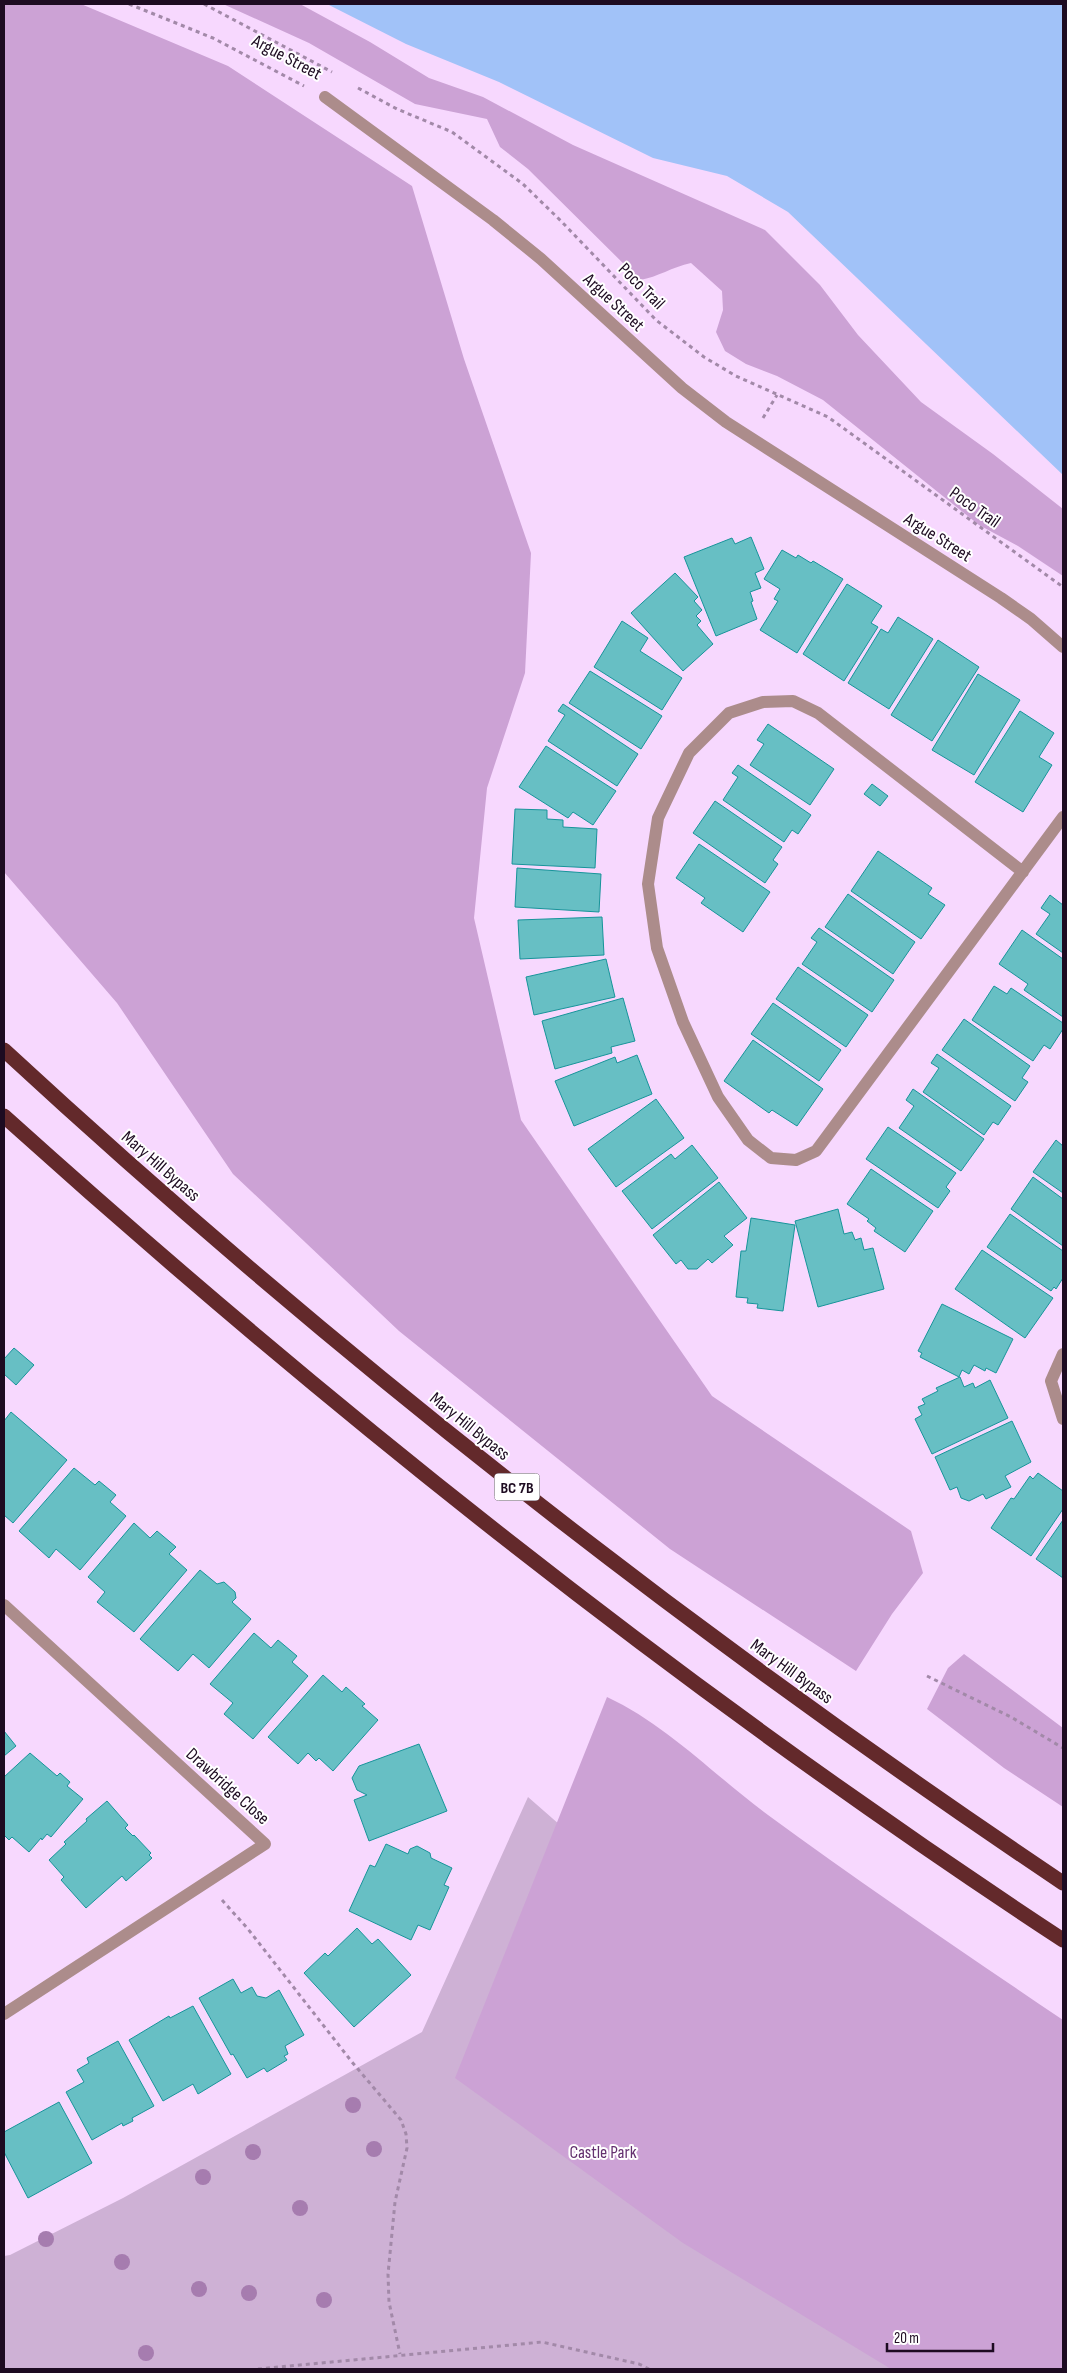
<svg xmlns="http://www.w3.org/2000/svg" width="1067" height="2373" font-family="'Sofia Sans Condensed',sans-serif">
  <rect width="100%" height="100%" fill="#f7d8fe"/>
  <!-- green -->
  <path fill="#ceb1d5" d="M528,1797L825,2057L1063,2369H4V2256L10,2255L123,2198L422,2032Z"/>
  <!-- forest -->
  <path fill="#cca2d5" d="M4,4H81L228,66L412,186L464,359L531,553L525,673L487,788L474,918L521,1120L712,1396L911,1531L923,1573L892,1614L856,1671L670,1549L399,1331L233,1174L117,1003L4,872Z
    M223,4H300L370,42L429,78L483,97L573,145L765,230L820,285L858,335L921,402L993,454L1063,509V576L1018,546L979,525L823,400L777,376L746,364L725,351L716,332L723,310L722,291L691,263C672,267 658,277 640,280L528,169L500,147L487,119L415,104L309,43Z
    M964,1654L1063,1728V1807L1004,1768L927,1709L948,1668Z
    M607,1697C667,1725 715,1776 768,1815C865,1886 964,1953 1063,2020V2369H891L683,2243L455,2078Z"/>
  <!-- water -->
  <path fill="#a1c2f8" d="M327,4H1063V475L788,212L727,176L653,158L499,82L406,44Z"/>
  <!-- building -->
  <path fill="#67bfc4" stroke="#17949a" d="M751,537L764,569L755,573L761,588L750,592L753,601L751,602L757,619L716,636L684,557L732,538L735,544Z
    M782,550L796,558L798,555L811,563L813,561L843,579L797,653L760,630L778,601L774,599L780,589L764,579Z
    M675,573L698,597L694,601L702,610L696,616L701,621L697,625L713,644L683,671L631,613Z
    M847,584L882,606L871,623L878,627L844,681L803,654Z
    M898,617L933,639L889,709L848,683L881,629L888,633Z
    M622,621L648,638L640,651L682,678L662,710L594,667Z
    M938,640L979,667L932,741L891,715Z
    M590,671L662,716L641,749L569,703Z
    M978,674L1020,700L974,775L932,750Z
    M563,704L638,754L617,786L548,741L565,715L558,711Z
    M1020,711L1054,733L1039,757L1052,765L1023,812L975,782Z
    M768,724L834,769L810,805L750,765L764,744L757,740Z
    M546,746L616,791L593,825L573,812L568,818L519,787Z
    M738,765L811,815L798,834L792,830L784,842L723,800L738,777L732,773Z
    M872,784L888,796L880,806L864,794Z
    M715,801L782,847L773,860L778,864L765,883L693,833Z
    M515,809L547,810V819L563,820V827L597,829L595,868L512,864Z
    M699,844L770,892L743,932L701,903L705,898L676,878Z
    M878,851L932,888L928,894L945,905L921,939L851,891Z
    M517,868L601,874L599,912L515,907Z
    M848,894L915,942L893,974L825,927Z
    M1050,895L1063,905V953L1036,934L1050,914L1041,908Z
    M602,917L604,955L520,959L518,920Z
    M819,928L894,980L872,1012L802,964L817,942L811,938Z
    M1022,930L1063,959V1017L1024,990L1028,984L999,964Z
    M606,959L615,997L534,1015L526,977Z
    M798,967L868,1015L846,1047L776,999Z
    M994,986L1007,994L1011,988L1063,1023V1029L1050,1049L1044,1045L1033,1061L972,1020Z
    M623,998L635,1041L611,1047L612,1053L555,1069L542,1021Z
    M773,1003L841,1050L819,1081L751,1034Z
    M964,1019L1030,1066L1022,1078L1028,1082L1015,1101L942,1050Z
    M753,1040L823,1089L797,1126L772,1110L769,1113L724,1081Z
    M937,1054L1011,1106L998,1125L993,1122L984,1135L923,1092L939,1068L931,1063Z
    M637,1055L652,1094L574,1126L555,1081L615,1057L617,1063Z
    M913,1089L984,1139L961,1171L899,1128L914,1106L906,1100Z
    M656,1099L684,1138L616,1187L588,1149Z
    M888,1127L956,1173L946,1187L950,1191L938,1208L866,1159Z
    M1056,1140L1063,1146V1193L1033,1172Z
    M692,1145L718,1178L652,1229L622,1191L671,1154L675,1159Z
    M871,1169L933,1211L905,1252L874,1231L876,1228L867,1221L869,1219L847,1204Z
    M1033,1177L1063,1199V1246L1011,1209Z
    M719,1182L747,1218L724,1236L733,1245L712,1263L708,1259L697,1269H688L681,1260L676,1264L653,1235Z
    M838,1209L844,1234L852,1232L855,1240L861,1238L864,1250L873,1248L884,1289L818,1307L795,1221Z
    M1010,1214L1063,1251V1278L1056,1289L1054,1287L1051,1291L987,1247Z
    M751,1218L795,1225L783,1311L757,1308L758,1304L747,1303L748,1298L736,1297L741,1251H746Z
    M982,1250L1053,1298L1025,1338L955,1289Z
    M942,1304L1013,1339L996,1373L986,1368L985,1371L974,1365L969,1374L962,1370L959,1377L920,1357L922,1353L918,1351Z
    M14,1348L34,1365L16,1385L4,1374V1359Z
    M960,1377L964,1387L973,1383L975,1388L990,1380L1008,1418L932,1454L915,1419L922,1415L918,1407L925,1404L922,1399L938,1391L936,1388Z
    M11,1412L67,1460L13,1523L4,1515V1421Z
    M1012,1421L1031,1462L1005,1476L1011,1487L986,1499L983,1494L969,1501L961,1498L957,1487L950,1490L935,1457Z
    M74,1468L95,1485L99,1481L116,1495L110,1502L126,1516L80,1570L56,1549L49,1558L19,1531Z
    M1038,1473L1063,1491V1509L1031,1556L991,1528L1011,1498L1014,1499L1030,1476L1033,1479Z
    M1063,1520V1578L1036,1559Z
    M134,1523L150,1538L157,1531L176,1547L169,1554L187,1570L134,1632L97,1602L105,1592L88,1577Z
    M200,1570L217,1584L224,1582L235,1592L236,1598L232,1602L251,1619L209,1668L193,1654L178,1671L140,1639Z
    M254,1633L271,1648L278,1640L297,1656L292,1662L308,1676L253,1739L224,1714L233,1703L210,1684Z
    M323,1675L342,1692L346,1687L365,1704L362,1706L378,1720L333,1771L319,1758L316,1761L308,1753L298,1764L268,1737Z
    M4,1731L16,1746L4,1756Z
    M419,1744L447,1811L369,1841L354,1800L367,1795L357,1790L352,1778L359,1766Z
    M30,1753L57,1776L60,1773L70,1782L67,1786L83,1799L51,1837L47,1834L42,1840L41,1838L29,1852L12,1837L9,1840L4,1835V1777Z
    M107,1801L128,1825L125,1828L133,1836L134,1835L151,1853L149,1855L152,1858L126,1881L122,1876L86,1908L61,1880L64,1877L49,1860L66,1844L64,1842L87,1821L86,1819Z
    M386,1844L408,1854L410,1849L417,1846L430,1853L431,1858L452,1868L444,1885L449,1887L430,1930L418,1925L411,1940L349,1911L370,1865L375,1867Z
    M357,1928L372,1944L378,1939L411,1975L354,2027L304,1973L325,1953L328,1956Z
    M233,1979L241,1993L252,1987L257,1996L266,1998L279,1990L304,2035L285,2046L288,2054L284,2056L287,2060L267,2072L264,2068L247,2078L233,2054L231,2055L199,1998Z
    M193,2006L231,2074L198,2094L193,2084L163,2101L129,2040L169,2016L170,2018Z
    M118,2041L154,2106L132,2118L133,2121L123,2126L122,2123L92,2140L66,2092L84,2082L77,2070L89,2063L87,2058Z
    M59,2102L92,2163L28,2198L4,2152V2132Z"/>
  <g fill="none" stroke-linecap="round" stroke-linejoin="round">
    <!-- path -->
    <path stroke="#a289a8" stroke-width="3" stroke-dasharray="4 4" stroke-linecap="butt" d="M129,4L213,38L304,86
      M204,4L332,72
      M358,88L397,109L452,132L523,184L561,221L656,320L704,357L736,376L828,417L1063,587
      M763,418L777,395
      M927,1676L1011,1717L1063,1748
      M222,1900L248,1929L352,2062L401,2120L406,2134L407,2148L395,2202L388,2274L389,2302L400,2354
      M258,2369L542,2342L639,2364L649,2369"/>
    <!-- minor -->
    <path stroke="#ac8c8b" stroke-width="12" d="M325,97L493,220L541,259L682,388L726,422L1001,598L1031,619L1063,647
      M1023,872L818,713L793,701L763,702L729,713L689,753L658,818L648,884L657,948L683,1022L718,1097L748,1140L771,1158L796,1160L816,1151L1063,817
      M1063,1354L1051,1381L1063,1419
      M4,1605L265,1844L4,2014"/>
    <!-- highway -->
    <path stroke="#63292b" stroke-width="15" d="M4,1050C334,1355 690,1633 1063,1883
      M4,1116C337,1416 688,1694 1063,1940"/>
  </g>
  <!-- trees -->
  <g fill="#a67caf">
    <circle cx="353" cy="2105" r="8"/>
    <circle cx="374" cy="2149" r="8"/>
    <circle cx="253" cy="2152" r="8"/>
    <circle cx="203" cy="2177" r="8"/>
    <circle cx="300" cy="2208" r="8"/>
    <circle cx="46" cy="2239" r="8"/>
    <circle cx="122" cy="2262" r="8"/>
    <circle cx="199" cy="2289" r="8"/>
    <circle cx="249" cy="2293" r="8"/>
    <circle cx="324" cy="2300" r="8"/>
    <circle cx="146" cy="2353" r="8"/>
  </g>
  <g text-anchor="middle" stroke-width="4" stroke-linejoin="round" paint-order="stroke">
    <!-- shield labels -->
    <rect fill="#fff" stroke="#615464" stroke-width="1" x="494.5" y="1473.5" width="45" height="27" rx="4"/>
    <g font-size="16" font-weight="bold" fill="#1d0b21">
      <text x="517" y="1493">BC 7B</text>
    </g>
    <!-- street labels -->
    <g font-size="18" fill="#1d0b21" stroke="#fff">
      <text transform="translate(287 57) rotate(28)" y="6">Argue Street</text>
      <text transform="translate(642 286) rotate(45)" y="6">Poco Trail</text>
      <text transform="translate(614 302) rotate(43)" y="6">Argue Street</text>
      <text transform="translate(975 507) rotate(35)" y="6">Poco Trail</text>
      <text transform="translate(938 537) rotate(32)" y="6">Argue Street</text>
      <text transform="translate(161 1166) rotate(41)" y="6">Mary Hill Bypass</text>
      <text transform="translate(470 1426) rotate(39)" y="6">Mary Hill Bypass</text>
      <text transform="translate(792 1671) rotate(36)" y="6">Mary Hill Bypass</text>
      <text transform="translate(228 1786) rotate(42)" y="6">Drawbridge Close</text>
    </g>
    <!-- park labels -->
    <g font-size="18" fill="#64316f" stroke="#fff">
      <text x="603" y="2158">Castle Park</text>
    </g>
  </g>
  <!-- border -->
  <rect width="1067" height="2373" fill="none" stroke="#1d0b21" stroke-width="10"/>
  <!-- scale -->
  <path d="M887 2343v8h106v-8" fill="none" stroke="#1d0b21" stroke-width="2.5"/>
  <text x="894" y="2343" font-size="15" fill="#1d0b21" stroke="#ffffff" stroke-width="4" paint-order="stroke">20 m</text>
</svg>
